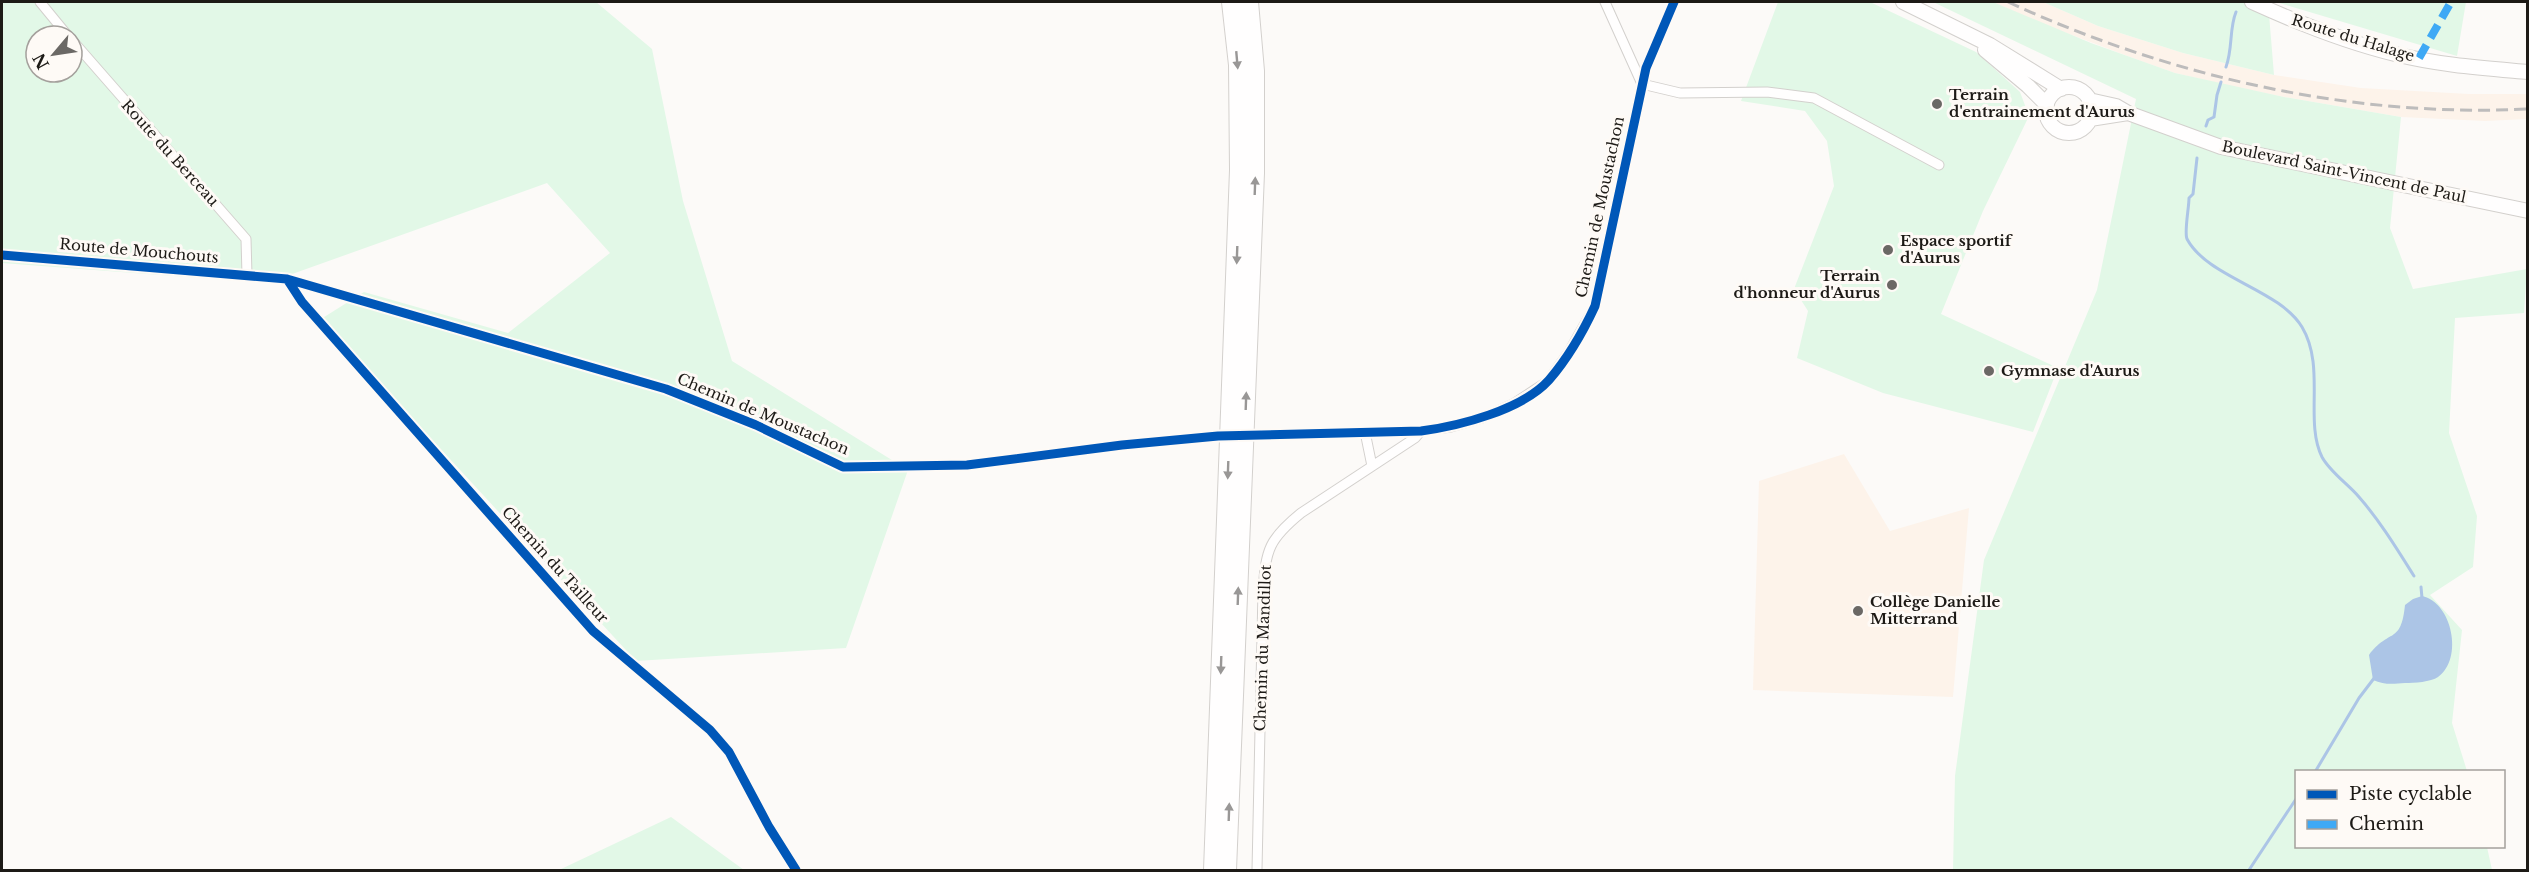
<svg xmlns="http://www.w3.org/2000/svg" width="2529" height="872" font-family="'Libre Baskerville',serif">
  <rect width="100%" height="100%" fill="#fcfaf8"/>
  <!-- built -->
  <path fill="#fdf3ea" d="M1993,2H2043L2098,26L2183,53L2274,75L2361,88L2469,94H2527V119L2485,121L2401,117L2284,97L2225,85L2175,73L2138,60L2035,21Z
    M1844,454L1890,531L1969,508L1953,697L1753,690L1759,481Z"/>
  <!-- green -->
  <path fill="#e2f8e7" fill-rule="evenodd" d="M2,2H596L652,49L683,201L732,361L908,470L846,648L636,661L321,319L364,292L508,333L610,253L547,183L267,283L2,263ZM36,36H72V72H36Z
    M1778,2H1870L1976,52L2020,92L2029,116L1983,211L1941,314L2058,368L2033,432L1883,393L1797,358L1808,311L1794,289L1834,186L1827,141L1805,111L1741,101Z
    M1933,2H1993L2091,43L2175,73L2284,97L2401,117L2390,228L2413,289L2527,269L2524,313L2455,318L2449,433L2477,516L2473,567L2430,595L2462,630L2452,723L2467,771L2296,772V846L2487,847L2492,870H1953L1955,776L1984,560L2097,290L2136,99Z
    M2043,2H2268L2274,75L2183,53L2098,26Z
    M2276,2H2466L2457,56Z
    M671,817L744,870H559Z"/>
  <!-- water -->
  <path fill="#acc5e6" d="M2422,596C2452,602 2464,659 2438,677C2431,682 2414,683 2405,683C2393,684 2384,685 2373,680L2369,655C2389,628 2401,645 2405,605L2413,599Z"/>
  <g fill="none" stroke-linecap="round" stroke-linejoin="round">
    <!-- stream -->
    <path stroke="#acc5e6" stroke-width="3" d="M2226,67C2233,48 2229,29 2236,12
      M2206,126L2208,120L2214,117L2217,95L2221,82
      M2197,158L2193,194L2189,198C2189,208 2184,232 2187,239C2208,278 2279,289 2302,327C2326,367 2304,421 2322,457C2330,472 2348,484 2359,497C2380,521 2397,549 2414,576
      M2421,587L2422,598
      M2315,772L2359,698L2375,677
      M2249,870L2296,799"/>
    <!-- street casing -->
    <g stroke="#d3d0cd" stroke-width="11">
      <path id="street" d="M40,2L68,36
        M1605,2L1642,84L1680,93L1767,92L1814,98L1939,165
        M72,40L246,239L247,275
        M2,255L287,279L666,389L756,425L843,467L967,465L1122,445L1218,436
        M287,279L302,302L593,631L710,730L729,752L769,827L796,870
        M1365,432L1372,466
        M1257,435L1421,431L1451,427L1482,418L1513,404L1548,381L1569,352L1595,306L1646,68L1674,2
        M1257,870L1263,590C1266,549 1269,539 1301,513L1415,438L1421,431"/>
    </g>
    <!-- secondary casing -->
    <g stroke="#d3d0cd" stroke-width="16">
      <path id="secondary" d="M1903,2L1990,45L2061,89
        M2252,2C2298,23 2346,42 2395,54C2438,65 2483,68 2528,72
        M1985,50L2028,86L2047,105
        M2046 110a23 23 0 1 1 46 0a23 23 0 1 1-46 0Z
        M2089,100L2116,106L2128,113L2221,147L2528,211
        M2090,119L2128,113"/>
    </g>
    <!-- highway casing -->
    <g stroke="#d3d0cd" stroke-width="20">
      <path id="highway" d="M1213,870L1239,170L1238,65L1231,2
        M1227,870L1255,173V71L1249,2"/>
    </g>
    <!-- street -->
    <use href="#street" stroke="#fffefe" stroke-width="9"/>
    <!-- secondary -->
    <use href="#secondary" stroke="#fffefe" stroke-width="14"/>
    <!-- highway -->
    <use href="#highway" stroke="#fffefe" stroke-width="18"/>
    <!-- rail -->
    <path stroke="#bdbcbc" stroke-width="3" stroke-dasharray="12 6" stroke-linecap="butt" d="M2008,2C2169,76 2350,118 2528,109"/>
    <!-- quiet -->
    <path stroke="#3fa9f5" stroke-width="8" stroke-dasharray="15 8" stroke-linecap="butt" d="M2419,58L2451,2"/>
    <!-- cycleway casing -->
    <g stroke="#fefaf6" stroke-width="13">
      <path id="cycleway" d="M2,255L287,279L666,389L756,425L843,467L967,465L1122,445L1218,436L1421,431C1459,426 1522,410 1549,380C1568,358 1583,332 1595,306L1646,68L1674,2
        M287,279L302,302L593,631L710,730L729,752L769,827L796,870"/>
    </g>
    <!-- cycleway -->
    <use href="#cycleway" stroke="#0057b8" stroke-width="9"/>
  </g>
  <!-- one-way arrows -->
  <defs><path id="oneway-solid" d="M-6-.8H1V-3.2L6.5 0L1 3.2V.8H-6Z" transform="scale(1.5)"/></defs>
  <g fill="#999796">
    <use href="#oneway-solid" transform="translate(1237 60) rotate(85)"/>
    <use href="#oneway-solid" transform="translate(1255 186) rotate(-88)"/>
    <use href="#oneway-solid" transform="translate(1237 255) rotate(92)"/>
    <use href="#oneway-solid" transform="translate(1246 401) rotate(-88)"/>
    <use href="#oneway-solid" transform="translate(1228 470) rotate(92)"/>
    <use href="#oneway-solid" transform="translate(1238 596) rotate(-88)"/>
    <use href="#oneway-solid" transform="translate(1221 665) rotate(92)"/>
    <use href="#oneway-solid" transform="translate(1229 812) rotate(-88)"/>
  </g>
  <!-- markers -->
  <g fill="#6b6865" stroke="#fefaf6" stroke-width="2">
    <circle cx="1937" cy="104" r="6"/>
    <circle cx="1888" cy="250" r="6"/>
    <circle cx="1892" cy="285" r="6"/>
    <circle cx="1989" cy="371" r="6"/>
    <circle cx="1858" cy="611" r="6"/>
  </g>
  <g text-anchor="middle" stroke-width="6" stroke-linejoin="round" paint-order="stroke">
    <!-- street labels -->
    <g font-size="15" fill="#1d1a16" stroke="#fefaf6">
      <text transform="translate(2353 38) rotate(17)" y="5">Route du Halage</text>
      <text transform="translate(170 153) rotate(48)" y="5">Route du Berceau</text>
      <text transform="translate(2344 172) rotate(12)" y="5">Boulevard Saint-Vincent de Paul</text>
      <text transform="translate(1600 207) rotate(-78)" y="5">Chemin de Moustachon</text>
      <text transform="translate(139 251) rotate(5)" y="5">Route de Mouchouts</text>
      <text transform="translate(763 414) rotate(23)" y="5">Chemin de Moustachon</text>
      <text transform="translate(555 565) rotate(48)" y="5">Chemin du Tailleur</text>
      <text transform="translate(1263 648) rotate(-88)" y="5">Chemin du Mandillot</text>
    </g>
    <!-- poi labels -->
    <g font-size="15" font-weight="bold" fill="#1d1a16" stroke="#fefaf6" text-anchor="start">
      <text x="1949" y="100">Terrain<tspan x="1949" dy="17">d'entrainement d'Aurus</tspan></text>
      <text x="1900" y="246">Espace sportif<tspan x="1900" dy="17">d'Aurus</tspan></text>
      <text x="1880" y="281" text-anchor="end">Terrain<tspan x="1880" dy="17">d'honneur d'Aurus</tspan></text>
      <text x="2001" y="376">Gymnase d'Aurus</text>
      <text x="1870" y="607">Collège Danielle<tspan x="1870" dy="17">Mitterrand</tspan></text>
    </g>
  </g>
  <!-- border -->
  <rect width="2529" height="872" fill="none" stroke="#1d1a16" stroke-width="6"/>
  <!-- legend -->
  <rect x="2295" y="770" width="210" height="78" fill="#fefaf6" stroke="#a4a09c" stroke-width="1.5"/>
  <rect x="2307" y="790" width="30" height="9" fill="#0057b8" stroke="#a4a09c" stroke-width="1.5"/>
  <text x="2349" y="800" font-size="18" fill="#1d1a16">Piste cyclable</text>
  <rect x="2307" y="820" width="30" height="9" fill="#3fa9f5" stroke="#a4a09c" stroke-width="1.5"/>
  <text x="2349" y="830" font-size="18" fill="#1d1a16">Chemin</text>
  <!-- north arrow -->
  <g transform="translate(54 54) rotate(241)"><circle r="28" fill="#fefaf6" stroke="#a4a09c" stroke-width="1.5"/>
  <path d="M0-4.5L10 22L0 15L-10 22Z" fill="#6b6865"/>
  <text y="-9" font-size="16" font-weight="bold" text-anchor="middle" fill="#1d1a16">N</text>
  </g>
</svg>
